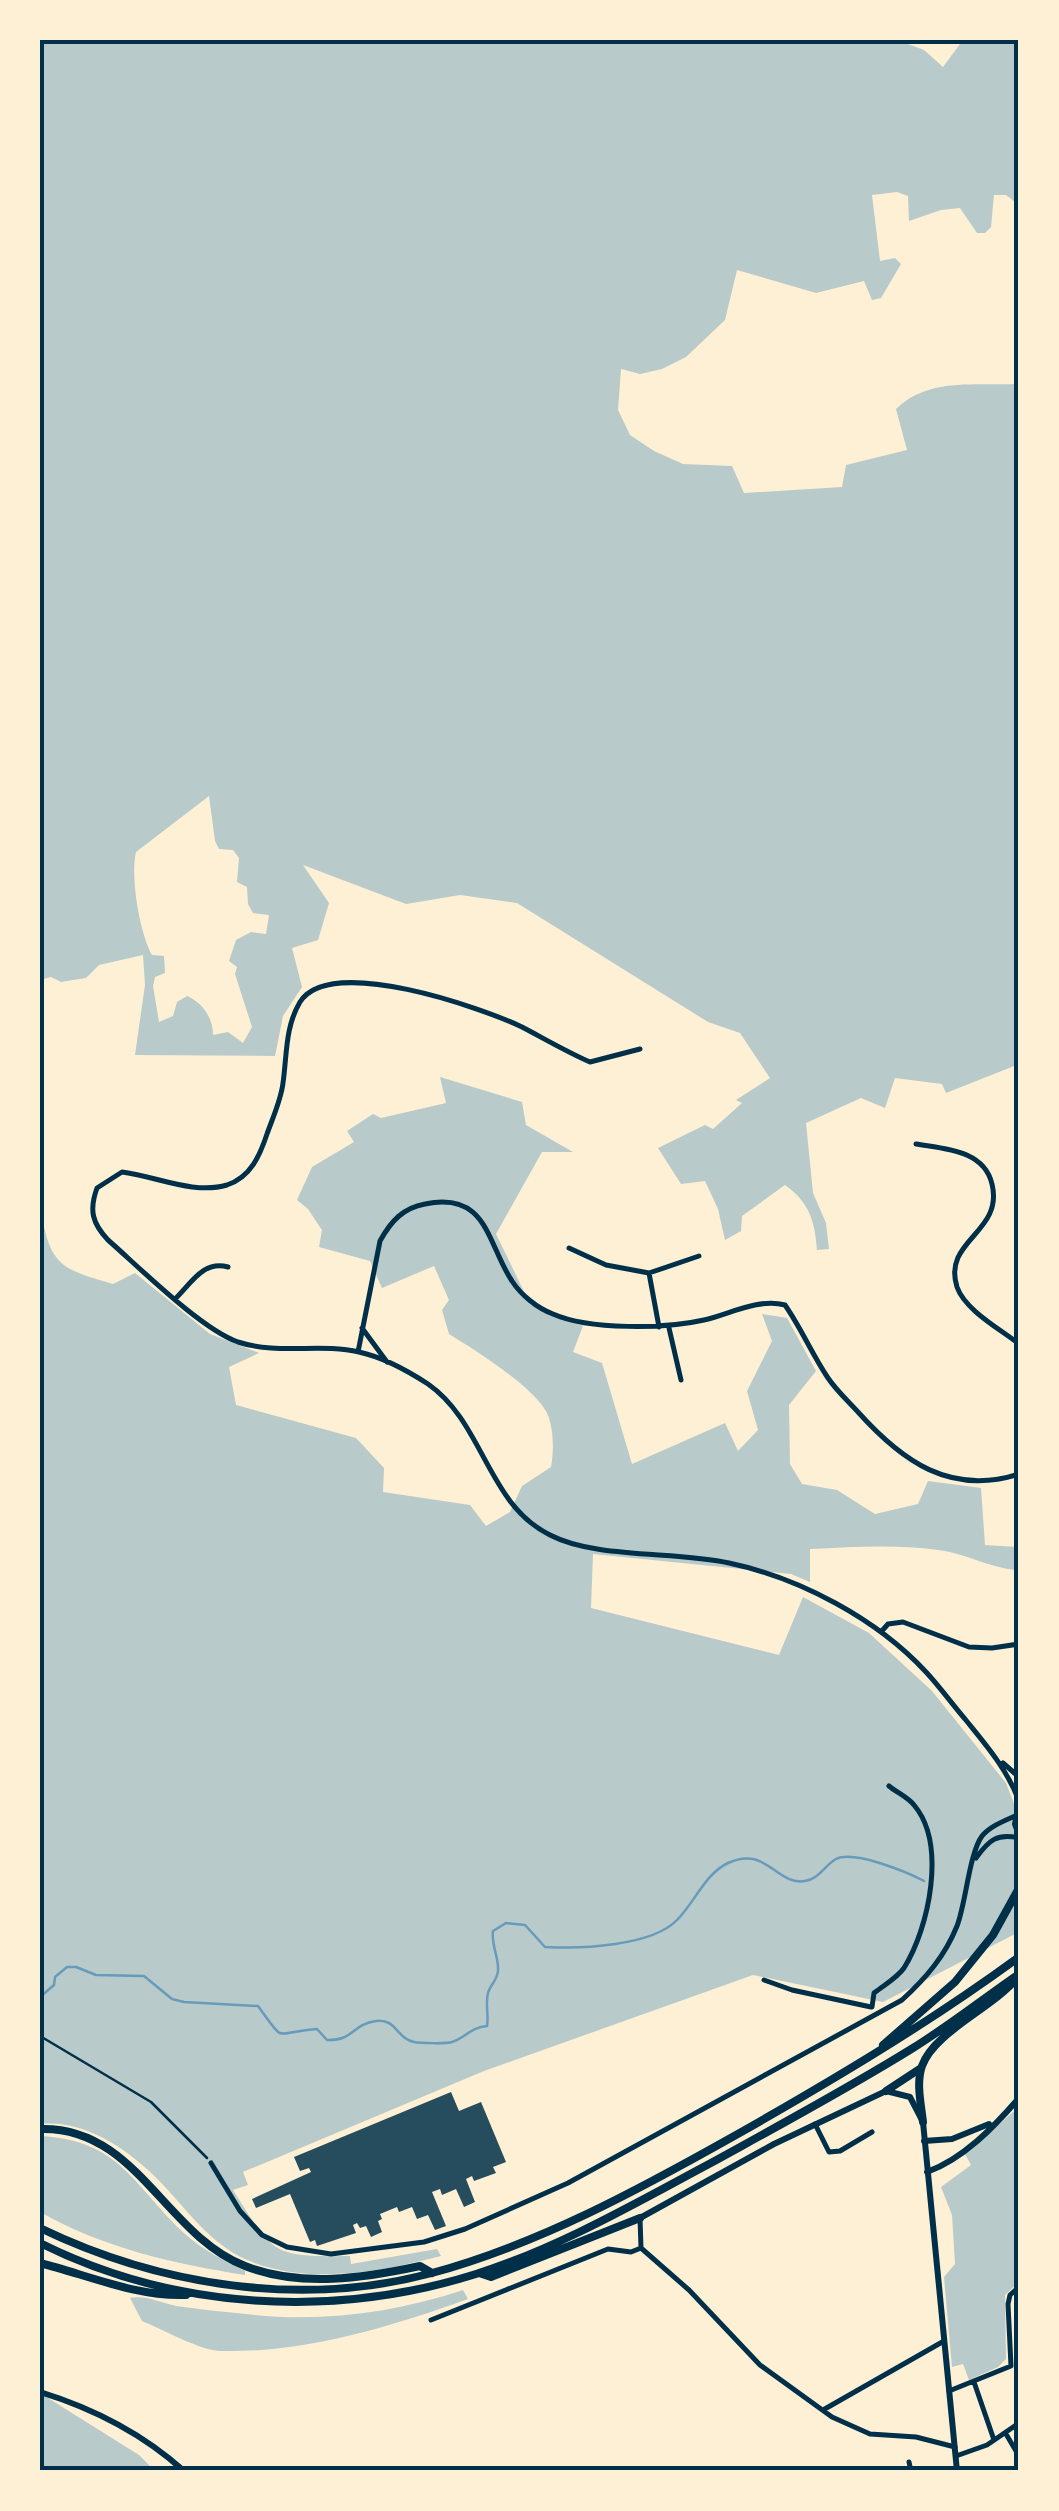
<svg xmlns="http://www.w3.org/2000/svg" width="1059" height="2511" font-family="'Alegreya Sans',sans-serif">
  <rect width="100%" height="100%" fill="#fdf0d5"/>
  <!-- green -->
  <path fill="#b9caca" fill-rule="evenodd" d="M40,40H897L924,50L943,67L963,40H1019V205L1006,195H994L991,227L985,233H977L960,208L941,210L909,221L908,196L897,192L872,195L880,261L895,258L901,264L881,298L872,300L864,281L816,293L737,270L725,320L686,357L662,369L640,374L621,369L618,410L630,435L654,451L683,464L732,466L744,493L842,487L846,465L907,450L896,409C929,377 975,386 1019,384V1064L946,1093L942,1084L895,1078L885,1108L861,1098L806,1123L813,1193L826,1223L829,1249L817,1250C815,1221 809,1202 785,1185L742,1216L741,1231L725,1240L718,1209L705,1181L681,1184L658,1148L705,1125L713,1129L742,1103L736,1100L770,1078L740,1033L708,1022L517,903L460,895L406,904L303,865L329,903L318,940L292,948L302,987L283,1016L275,1056L135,1055L145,985L143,955L99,965L86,978L61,982L51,977L40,980ZM209,796L215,841L219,849L233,850L239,858L237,882L247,887L248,904L253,913L269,915L266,934L251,932L236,940L229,961L237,967L235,974L252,1027L243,1043L228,1032L213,1035C213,1018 203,1003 187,996L177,1002L173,1016L159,1022L153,986L155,977L165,973L164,956L152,955C140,934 130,877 136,852Z
    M440,1077L522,1102L526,1125L573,1152H542L496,1234L530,1304L583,1326L573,1352L602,1363L632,1464L725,1423L738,1451L758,1430L747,1391L772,1341L762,1314L787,1318L816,1371L789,1405L790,1464L802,1484L837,1490L875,1514L918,1504L928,1481L981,1488L985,1545L1019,1547V1563L1015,1570C988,1567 964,1553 938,1550C895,1544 853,1547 810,1549V1582L791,1574L593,1554L591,1608L779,1655L803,1597L869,1633L932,1691L1006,1783L1019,1817V1932L883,2002L753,1975L484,2071L243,2172L248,2185L233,2190C274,2255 272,2257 350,2256L351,2264L437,2249L441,2256C379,2272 306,2286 245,2259C212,2244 189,2213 166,2188C135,2154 88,2119 40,2124V1206C50,1264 57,1268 113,1284L135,1273L210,1334L259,1353L229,1367L236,1405L356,1438L384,1468L383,1492L470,1505L486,1526L510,1512L522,1486L551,1467C554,1451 554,1429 547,1413C533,1386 475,1350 449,1334L442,1310L449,1300L434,1266L382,1288L370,1261L319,1247L322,1230L308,1209L297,1200L312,1167L354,1142L347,1131L373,1114L381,1118L446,1103Z
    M1019,2107V2282L1005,2295L1006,2359L998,2367L969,2380L963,2364L952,2367L944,2277L955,2264L952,2215L941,2187L971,2165L965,2154Z
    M40,2136C121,2140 134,2187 185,2234C203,2250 224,2261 245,2271V2275C175,2264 103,2248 40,2212Z
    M463,2290L468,2299C390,2327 305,2353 221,2351C201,2351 162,2329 142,2321L130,2298C146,2295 161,2303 176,2306C199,2309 223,2312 246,2314C318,2323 394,2313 463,2290Z
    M40,2393L139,2455L155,2471H40Z"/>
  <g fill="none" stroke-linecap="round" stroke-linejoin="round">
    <!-- stream -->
    <path stroke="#669bbc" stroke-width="2.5" d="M40,1997L54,1985L55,1977L67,1967H76L96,1975L144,1976L172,1999L184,2002L258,2006C286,2044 271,2033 317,2029L327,2040C354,2041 352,2024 376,2021C396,2018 397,2039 414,2042C419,2043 446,2044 452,2042C465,2038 471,2027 487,2026C489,2016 485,2003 488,1993C490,1985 497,1981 498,1971C499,1957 491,1945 493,1931L506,1923L525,1925L545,1947C581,1949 652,1946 677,1920C695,1902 705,1874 728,1863C767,1845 776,1886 805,1881C819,1879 825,1865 836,1859C854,1850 907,1872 924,1881"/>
  </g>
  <!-- building -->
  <path fill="#264d5e" d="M451,2092L459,2111L481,2102L506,2162L493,2167L496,2173L474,2181L472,2176L466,2179L475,2202L464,2207L456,2189L442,2195L440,2189L432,2192L446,2226L435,2230L428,2215L417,2219L412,2207L399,2212L397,2207L380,2214L382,2219L378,2221L382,2232L371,2237L366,2226L360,2228L357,2223L353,2225L356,2233L317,2246L315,2240L310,2242L290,2194L256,2208L252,2199L311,2172L309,2168L300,2171L294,2157Z"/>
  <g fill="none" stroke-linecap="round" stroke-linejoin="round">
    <!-- path -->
    <path stroke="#003049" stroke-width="2.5" d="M40,2036L151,2102L207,2158"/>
    <!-- minor -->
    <path stroke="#003049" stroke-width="5" d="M640,1049L590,1062C567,1052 545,1039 522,1027C482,1008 330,954 300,1002C285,1027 287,1055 283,1083C281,1100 273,1117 267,1134C260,1155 251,1177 227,1185C194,1195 155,1176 122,1172L97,1188C89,1210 92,1223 108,1240C140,1268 201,1329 238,1342C278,1355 320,1343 359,1352C382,1357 408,1371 428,1384C484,1423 487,1504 550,1535C596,1559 676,1551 729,1563C800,1578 877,1619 926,1672C940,1687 952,1704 965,1719C986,1745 1007,1769 1019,1801
      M916,1144C945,1149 984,1150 992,1184C1004,1233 942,1240 957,1287C965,1310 1000,1329 1019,1344
      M569,1248L606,1265L649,1273
      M176,1298C192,1282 204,1260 228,1267
      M659,1327L649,1273L699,1256
      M362,1328L387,1362
      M669,1328L681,1380
      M358,1352L380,1241C391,1221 403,1208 425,1204C488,1191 487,1244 512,1281C521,1295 537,1308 553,1314C589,1330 665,1329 704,1320C730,1314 758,1298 785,1305C801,1328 812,1354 828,1378C836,1390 848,1401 858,1412C902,1461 950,1496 1019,1474
      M881,1632L888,1624L903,1622L969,1647L992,1648L1019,1644
      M1003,1763L1019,1777
      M976,1858C989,1840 997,1833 1019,1838
      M764,1980L792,1990L871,2007
      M872,2007L874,1993C884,1985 897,1978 904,1968C929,1928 947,1844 914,1805C908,1797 896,1792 889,1786
      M815,2124L829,2152L840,2151L872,2132
      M211,2163L240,2211L262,2235L287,2247L331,2254L424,2242L465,2229L568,2183L902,2000C926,1978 945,1956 957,1926C966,1903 969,1854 982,1836C990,1826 1004,1821 1015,1816
      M640,2218L641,2248
      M641,2248L689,2290L760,2365L832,2417L870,2434L916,2437L955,2447
      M431,2320L608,2249L631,2252L641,2248
      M974,2382L994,2440
      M949,2391L1011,2366L1008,2304L1010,2295L1019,2287
      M823,2410L944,2341
      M1006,2434L1019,2456
      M956,2456L987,2445L1019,2423
      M909,2462L911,2471"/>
    <!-- tertiary -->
    <path stroke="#003049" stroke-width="6" d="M1019,1804L1015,1824L1019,1835
      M924,2141L952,2139L989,2124
      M927,2172C963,2159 994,2127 1019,2098
      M640,2218L774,2144L886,2091L910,2097L923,2122L957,2471"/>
    <!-- secondary -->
    <path stroke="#003049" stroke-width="6" d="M40,2392C92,2408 143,2434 184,2471"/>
    <!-- trunk -->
    <path stroke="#003049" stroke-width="8" d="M883,2045L955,1982L993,1935L1019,1888
      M886,2091L921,2068
      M923,2122C921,2104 916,2083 922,2066C934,2032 992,2008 1016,1979
      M40,2129C136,2126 165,2235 245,2266C301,2288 364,2278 420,2266L432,2273
      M40,2228C160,2286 302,2308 432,2273C539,2244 640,2189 736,2135C833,2080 929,2023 1019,1957
      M40,2243C174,2310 333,2319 476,2274C558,2248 634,2204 709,2164C778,2126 847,2089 913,2048C950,2025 984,1998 1019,1974
      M40,2263C87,2275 137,2297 186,2295
      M479,2273L491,2277L640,2218"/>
  </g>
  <!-- border -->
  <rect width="1059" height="2511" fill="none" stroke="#fdf0d5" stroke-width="85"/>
  <rect x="42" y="42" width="974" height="2426" fill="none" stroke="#003049" stroke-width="4"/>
</svg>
